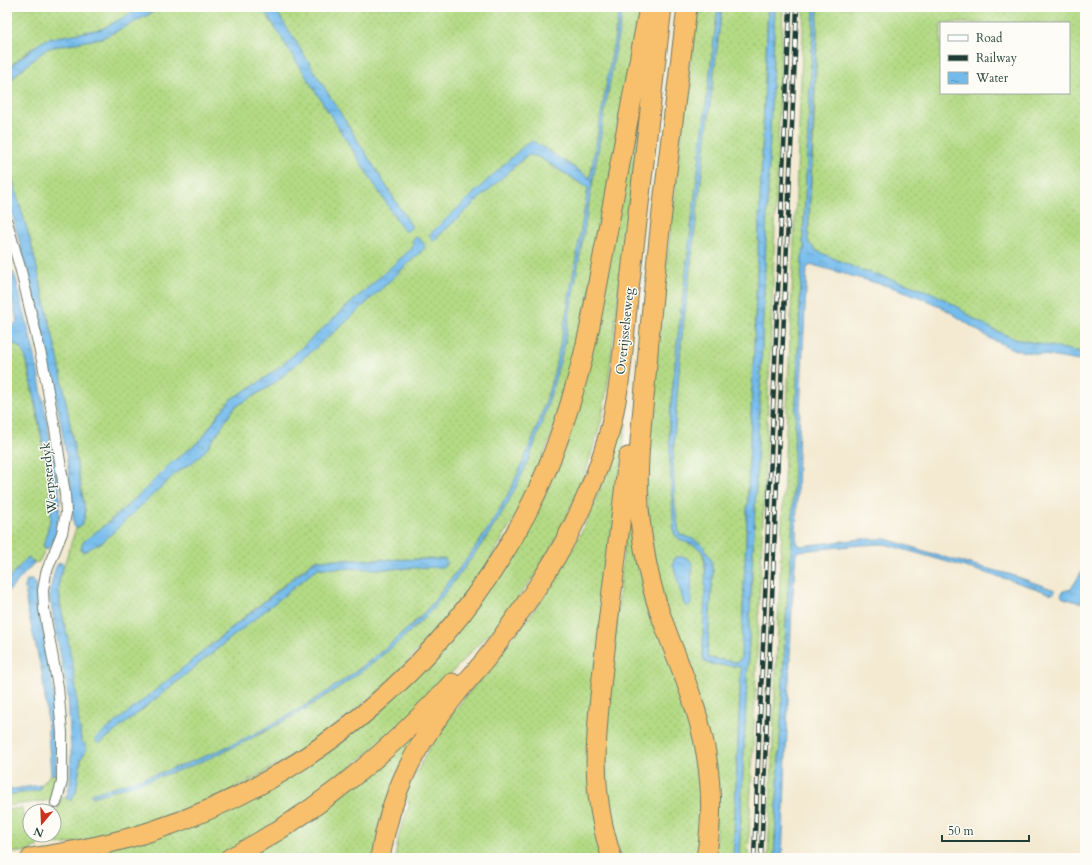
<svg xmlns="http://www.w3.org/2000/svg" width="1092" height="865" font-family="Cardo,serif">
  <defs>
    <pattern id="grass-dots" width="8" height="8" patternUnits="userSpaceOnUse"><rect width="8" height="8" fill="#b3da84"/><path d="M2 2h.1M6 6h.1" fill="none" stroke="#9abc73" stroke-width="1.8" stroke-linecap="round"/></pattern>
    <pattern id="water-ripples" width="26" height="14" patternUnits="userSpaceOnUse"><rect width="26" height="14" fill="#74bbec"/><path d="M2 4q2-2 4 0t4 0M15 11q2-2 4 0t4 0" fill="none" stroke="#5f99c0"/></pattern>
  </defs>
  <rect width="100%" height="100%" fill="#fdfcf7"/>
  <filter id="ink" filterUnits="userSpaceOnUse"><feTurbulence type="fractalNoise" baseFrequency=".025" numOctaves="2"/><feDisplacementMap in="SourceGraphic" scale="8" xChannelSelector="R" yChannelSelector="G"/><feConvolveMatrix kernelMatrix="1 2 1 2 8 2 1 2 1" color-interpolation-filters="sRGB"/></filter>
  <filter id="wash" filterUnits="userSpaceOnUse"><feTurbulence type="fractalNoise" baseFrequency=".012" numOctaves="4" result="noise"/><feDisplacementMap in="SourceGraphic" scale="16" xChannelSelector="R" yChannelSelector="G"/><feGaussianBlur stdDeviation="0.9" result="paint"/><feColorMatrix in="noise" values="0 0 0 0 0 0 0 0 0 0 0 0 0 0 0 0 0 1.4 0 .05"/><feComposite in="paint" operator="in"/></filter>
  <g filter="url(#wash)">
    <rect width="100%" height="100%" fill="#f4ead2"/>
    <!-- grass -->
    <path fill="url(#grass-dots)" stroke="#698c5c" fill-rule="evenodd" d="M7,7H143L102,29L52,38L33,47L12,65L7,72Z
      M163,7H262L404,231H407L412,227L273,7H620L590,178L536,143L429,235L433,241L526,156L531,155L538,157L588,188C576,256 567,331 547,397C533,441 515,485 491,525C479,544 464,562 450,580C442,591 434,603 424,613C358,678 275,730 189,763C157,775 124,783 91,794L92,797L221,753L265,732L307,708L351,679L396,643L428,614L472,558L493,528L513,492L534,444L550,397L564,346L623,7H642L589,299L565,401L527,497L474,586L388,684L307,748L220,796L122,832L68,844L49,845L51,835H54V818L62,796L71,801L76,792L81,759L86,749L85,744L81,741L67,635L60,604L59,591V580L76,528H78L85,510L59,362L31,243L7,161V86L15,75L48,48L102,38L133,23ZM413,245L425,248L347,321L272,385L235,407L206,450L192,463L177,472L104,541L83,552L81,550L82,545L140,494L171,463L201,440L221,411L231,399L258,383L281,366L412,248ZM442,559H445L318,568L102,742L209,646L313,561L316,560Z
      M697,7H718L677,344L669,425L670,466L674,533C682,546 693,539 701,551C710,563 703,638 703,658L709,664L737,666L740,667L741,671L733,858H713L717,831L665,607L655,568L645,487L658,333ZM675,557H679L685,606L673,564Z
      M722,7H768L741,658L739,661L736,662L708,658L707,654L713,573L711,559L691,538L681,535L679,533L675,506L673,466L675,424L681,344Z
      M775,7H783L771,335L748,858H739L759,419Z
      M804,7H814L803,242L805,247L802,257L794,452L792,543L787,604L774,858H768Z
      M818,7H1085V353L1015,339L994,330L974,319L904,283L860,270L823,254L815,250L808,241L814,127ZM941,23H1069V93H941Z
      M651,24L609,376L601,422L583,480L558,536L537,572L492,632L483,639L444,681L396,729L319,794L240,846L216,858H57L159,833L378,709L544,490Z
      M7,343C16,342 20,348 25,355L51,486V517L44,547L46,548L39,562L34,563L33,560L17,568L7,581Z
      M621,422L626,424L601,627L606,858H395L399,834L410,803L402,799L439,730L529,617C559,577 584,533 601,486C609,466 615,444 621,422Z
      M629,496L688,709L703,789L699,858H621L616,841L607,797L605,737Z
      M437,704L373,858H243Z
      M51,774L60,776L53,799L51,800L7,806V795L40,790L41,785Z
      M22,808L24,826L30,827V835H41V836L38,847H33L32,851L7,853V810Z"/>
    <!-- water -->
    <path fill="url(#water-ripples)" stroke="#4a7c90" d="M143,7H163L133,23L102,38L48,48L15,75L7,86V72L12,65L41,42L52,38L102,29Z
      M262,7H273L279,15L412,227L407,231H404Z
      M620,7H623L564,346C551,396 537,447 513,493C496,526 474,556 451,585C443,595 436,606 427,615C376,667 313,707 248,740C229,749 209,759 188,767C157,778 124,787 92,797L91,794C123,783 157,775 188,763C274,730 359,678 424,613C433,603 442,591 450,580C464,562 479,544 490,525C515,486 533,441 547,397C556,369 561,339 567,310C574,269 581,229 588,188L539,157L531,155L526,156L433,241L429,235L527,143L531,141L536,143L590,178Z
      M718,7H722L681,344L675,424L673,466L675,506L679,533L681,535L691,538L702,544L711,559L713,573L707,654L708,658L736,662L739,661L741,658L768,7H775L759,419L739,858H733L741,671L740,667L737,666L709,664L705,662L703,658C702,632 705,606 705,581C705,572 707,561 703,553C696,541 680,545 674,533L670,466L669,425L677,344Z
      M814,7H818L808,242L815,250L860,270L904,283L933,293L955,305L974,319L994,330L1015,339L1085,353V362L1015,350L989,338L950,312L929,301L901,290L813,265L807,267L798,452L796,543L801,546L861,539H886L947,558L1012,575L1055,590V592L1052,594L1010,580L885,544L860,545L799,551L796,553L792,604L782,858H774L787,604L792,543L794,452L802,257L805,247L803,242Z
      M7,161L31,243L59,362L85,510C84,518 85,526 76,528L74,526L69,473L59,413L41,326L7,194Z
      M417,237L424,243L425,248L347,321L272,385L235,407L206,450L192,463L177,472L104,541L84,552L81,550L82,545L84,541L113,519L140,494L171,463L201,440L221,411L231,399L258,383L281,366L412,248L413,245L412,240Z
      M13,272L16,279L35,356L59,487C60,504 61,536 48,549L43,546L51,517V486L29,369C26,357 22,342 7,343V330L14,325L17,321L7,278V275Z
      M675,557H686L692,562L691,605L687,607L684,604L673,564Z
      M29,558L34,563L7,593V581L26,559Z
      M442,559H445L447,562L444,567L383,569L318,568L102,742L99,743L96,742L95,739L316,560H362Z
      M60,562L64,565L59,580L60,604L67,635L74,672L81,741L85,744L87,749L81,759L76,792L71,801L66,798L70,784L71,753L68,696L49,594L55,569L57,565Z
      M1085,566L1084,593L1085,595V604L1063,598L1061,595L1063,591L1071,589Z
      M27,580H32L36,584C36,614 47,642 51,671C55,705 57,741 56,775L51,774L46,706L42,673L27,608L25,587Z
      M41,785L40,790L7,795V790Z"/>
  </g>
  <g filter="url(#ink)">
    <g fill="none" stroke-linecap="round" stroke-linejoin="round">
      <!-- street casing -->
      <g stroke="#6a7a6b" stroke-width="12">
        <path id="street" d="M7,222L21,271L43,364L55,429L65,494L66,513L62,533L46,573L43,590L44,609L58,687L62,733V782L56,803"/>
      </g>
      <!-- highway casing -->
      <g stroke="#6a7a6b" stroke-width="21">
        <path id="highway" d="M687,7C673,126 656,246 647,365C643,412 636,461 639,508C642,543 648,577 659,610C670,643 685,675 695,708C710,756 715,808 706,858
          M31,858C72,852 112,844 152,831C311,780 449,662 526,514C557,455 576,391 590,326L649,7
          M230,858C313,815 389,752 452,683
          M380,858C391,791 415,745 457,693C469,678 484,663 495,647C529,600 561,556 584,502C598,471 609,439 615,406C624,362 625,317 631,273C641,184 652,96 662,7
          M612,858C587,785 597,724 605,650C612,586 621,522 628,457"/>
      </g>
      <!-- street -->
      <use href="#street" stroke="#fff" stroke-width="10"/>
      <!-- highway -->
      <use href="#highway" stroke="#f8bf6c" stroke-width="19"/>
      <!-- rail casing -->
      <g stroke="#1f3d34" stroke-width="4.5">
        <path id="rail" d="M754,858L790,7
          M761,858L797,7"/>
      </g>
      <!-- rail -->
      <use href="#rail" stroke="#fdfcf7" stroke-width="3" stroke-dasharray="9" stroke-linecap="butt"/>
    </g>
  </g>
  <g text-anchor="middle" stroke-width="3" stroke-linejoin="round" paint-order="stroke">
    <!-- street labels -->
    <g font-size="13" fill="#1f3d34" stroke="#fdfcf7">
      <text transform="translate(624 331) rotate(-84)" y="5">Overijsselseweg</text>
      <text transform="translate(48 478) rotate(-96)" y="5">Werpsterdyk</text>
    </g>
  </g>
  <!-- margin -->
  <rect width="1092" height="865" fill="none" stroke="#fdfcf7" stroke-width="24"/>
  <!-- legend -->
  <rect x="940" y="22" width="130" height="72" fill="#fdfcf7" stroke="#a4b0a9"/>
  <rect x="948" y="35" width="20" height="6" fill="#ffffff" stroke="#a4b0a9"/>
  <text x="976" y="42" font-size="12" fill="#1f3d34">Road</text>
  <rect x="948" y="55" width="20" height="6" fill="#1f3d34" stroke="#a4b0a9"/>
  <text x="976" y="62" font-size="12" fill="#1f3d34">Railway</text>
  <rect x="948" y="72" width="20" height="12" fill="url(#water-ripples)" stroke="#a4b0a9"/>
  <text x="976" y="82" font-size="12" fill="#1f3d34">Water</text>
  <!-- north arrow -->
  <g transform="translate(42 823) rotate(199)"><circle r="19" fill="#fdfcf7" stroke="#a4b0a9"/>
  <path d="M0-3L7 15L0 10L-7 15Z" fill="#c8321e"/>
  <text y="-6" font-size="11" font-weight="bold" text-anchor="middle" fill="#1f3d34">N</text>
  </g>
  <!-- scale -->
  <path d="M942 835v6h87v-6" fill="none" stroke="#1f3d34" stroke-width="2"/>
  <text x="948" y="835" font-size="12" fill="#1f3d34" stroke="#fdfcf7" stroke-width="3" paint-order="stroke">50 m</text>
</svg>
